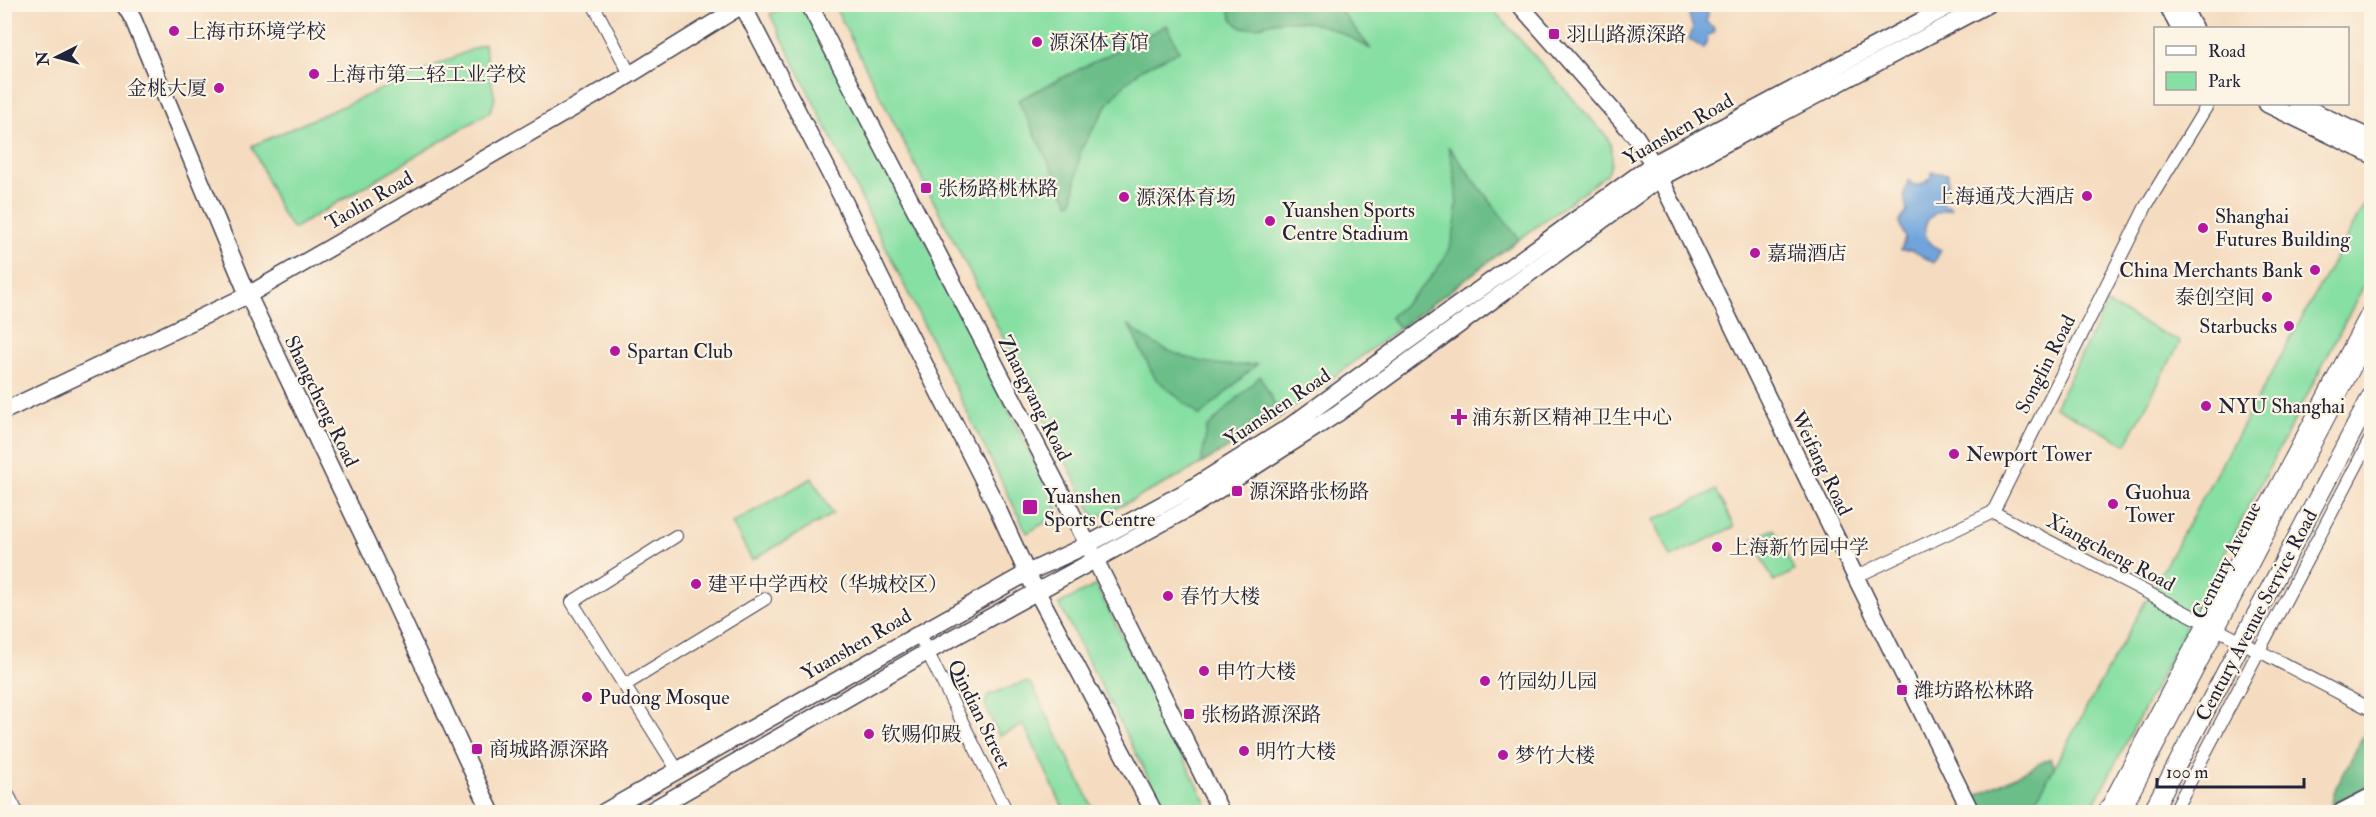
<svg xmlns="http://www.w3.org/2000/svg" width="2376" height="817" font-family="'IM FELL Double Pica','Noto Serif SC',serif">
  <rect width="100%" height="100%" fill="#fcf5e5"/>
  <filter id="ink" filterUnits="userSpaceOnUse"><feTurbulence type="fractalNoise" baseFrequency=".0167" numOctaves="2"/><feDisplacementMap in="SourceGraphic" scale="12" xChannelSelector="R" yChannelSelector="G"/><feConvolveMatrix kernelMatrix="1 2 1 2 8 2 1 2 1" color-interpolation-filters="sRGB"/></filter>
  <filter id="wash" filterUnits="userSpaceOnUse"><feTurbulence type="fractalNoise" baseFrequency=".008" numOctaves="4" result="noise"/><feDisplacementMap in="SourceGraphic" scale="24" xChannelSelector="R" yChannelSelector="G"/><feGaussianBlur stdDeviation="1.35" result="paint"/><feColorMatrix in="noise" values="0 0 0 0 0 0 0 0 0 0 0 0 0 0 0 0 0 1.4 0 .05"/><feComposite in="paint" operator="in"/></filter>
  <g filter="url(#wash)">
    <rect width="100%" height="100%" fill="#f5dcc0"/>
    <!-- green -->
    <path fill="#86dfa3" stroke="#54806f" stroke-width="1.5" d="M787,5H810L1060,514L1027,533L770,14Z
      M834,5H1489L1608,138C1613,151 1614,161 1607,174L1281,416L1180,476L1095,519Z
      M484,44L495,99L490,112L293,229L282,214L252,146Z
      M2371,193V272L2090,812H2029Z
      M2107,304L2180,342L2126,444L2055,407Z
      M812,478L833,514L752,560L732,523Z
      M1716,490L1734,527L1671,557L1654,520Z
      M1774,529L1794,571L1774,582L1753,539Z
      M1096,585L1211,812H1166L1059,604Z
      M1024,682L1029,683L1033,687L1095,812H1065L1024,725L999,736L985,705L988,695Z"/>
    <!-- forest -->
    <path fill="#6cbe89" stroke="#477062" stroke-width="1.5" d="M1228,5H1336L1371,49C1341,31 1311,16 1274,22C1264,24 1253,30 1242,27C1232,24 1230,13 1228,5Z
      M1167,25L1179,51L1142,69L1124,85L1108,104L1081,149L1073,200L1069,203L1018,100Z
      M1448,146L1519,239L1399,328L1390,317C1410,299 1433,279 1446,255C1463,221 1457,180 1448,146Z
      M1128,324C1160,355 1213,370 1257,364L1200,416L1155,378Z
      M1260,376L1281,416L1201,464L1207,428Z
      M2365,733L2371,737V784L2331,805L2336,787Z
      M2050,758L2054,768L2029,812H1984L1976,796Z"/>
    <!-- water -->
    <path fill="#6fa4dc" stroke="#48638c" stroke-width="1.5" d="M1686,5H1707L1708,14L1706,22L1713,27L1715,32L1708,36L1704,49L1689,39L1693,29Z
      M1932,172L1948,174V185L1940,200L1944,205L1952,208L1951,210C1923,210 1914,238 1941,250L1934,263L1912,250H1901L1905,238L1899,222L1907,211L1904,195L1908,180L1914,185H1921L1931,178Z"/>
  </g>
  <g filter="url(#ink)">
    <g fill="none" stroke-linecap="round" stroke-linejoin="round">
      <!-- street casing -->
      <g stroke="#423e4f" stroke-width="14">
        <path id="street" d="M593,4L630,74
          M1993,512L2372,710
          M676,536L572,602L678,771
          M1855,577L1993,512L2146,206L2208,104
          M918,633L1007,812
          M625,685L765,599
          M4,787L17,812
          M2104,812L2372,304
          M2174,812L2372,436"/>
      </g>
      <!-- secondary casing -->
      <g stroke="#423e4f" stroke-width="19">
        <path id="secondary" d="M124,4L133,19L248,295L383,577L491,812
          M742,4L845,203L880,277L995,503L1027,573L1154,812
          M809,4L1081,531L1221,812
          M1519,4L1636,137L1653,164L1971,812
          M2167,4L2179,28
          M2182,4L2194,28
          M2267,104L2372,155
          M2298,104L2372,139
          M4,411L248,295L618,82L744,4
          M604,812L1027,573L1087,545L1187,491L1289,427L1653,164L1953,4
          M649,812L927,652L1193,506L1338,413L1660,178L1988,4
          M2341,812L2372,796"/>
      </g>
      <!-- primary casing -->
      <g stroke="#423e4f" stroke-width="20">
        <path id="primary" d="M2120,812L2372,328
          M2152,812L2372,395"/>
      </g>
      <!-- street -->
      <use href="#street" stroke="#fff" stroke-width="12"/>
      <!-- secondary -->
      <use href="#secondary" stroke="#fff" stroke-width="16"/>
      <!-- primary -->
      <use href="#primary" stroke="#fff" stroke-width="18"/>
    </g>
  </g>
  <!-- markers -->
  <g fill="#b5179e" stroke="#fcf5e5" stroke-width="2">
    <circle cx="174" cy="31" r="6"/>
    <rect x="1548" y="28" width="12" height="12" rx="3"/>
    <circle cx="1037" cy="42" r="6"/>
    <circle cx="314" cy="74" r="6"/>
    <circle cx="219" cy="88" r="6"/>
    <rect x="920" y="182" width="12" height="12" rx="3"/>
    <circle cx="2087" cy="196" r="6"/>
    <circle cx="1124" cy="197" r="6"/>
    <circle cx="1270" cy="221" r="6"/>
    <circle cx="2203" cy="228" r="6"/>
    <circle cx="1755" cy="253" r="6"/>
    <circle cx="2315" cy="270" r="6"/>
    <circle cx="2267" cy="297" r="6"/>
    <circle cx="2289" cy="326" r="6"/>
    <circle cx="615" cy="351" r="6"/>
    <circle cx="2206" cy="406" r="6"/>
    <path d="M1456 408h6v6h6v6h-6v6h-6v-6h-6v-6h6z"/>
    <circle cx="1954" cy="454" r="6"/>
    <rect x="1231" y="485" width="12" height="12" rx="3"/>
    <circle cx="2113" cy="504" r="6"/>
    <rect x="1022" y="499" width="16" height="16" rx="3"/>
    <circle cx="1717" cy="547" r="6"/>
    <circle cx="696" cy="584" r="6"/>
    <circle cx="1168" cy="596" r="6"/>
    <circle cx="1204" cy="671" r="6"/>
    <circle cx="1485" cy="681" r="6"/>
    <rect x="1896" y="684" width="12" height="12" rx="3"/>
    <circle cx="587" cy="697" r="6"/>
    <rect x="1183" y="708" width="12" height="12" rx="3"/>
    <circle cx="869" cy="734" r="6"/>
    <rect x="471" y="743" width="12" height="12" rx="3"/>
    <circle cx="1244" cy="751" r="6"/>
    <circle cx="1503" cy="755" r="6"/>
  </g>
  <g text-anchor="middle" stroke-width="4.5" stroke-linejoin="round" paint-order="stroke">
    <!-- poi labels -->
    <g font-size="20" fill="#22223b" stroke="#fcf5e5" text-anchor="start">
      <text x="186" y="38">上海市环境学校</text>
      <text x="1566" y="41">羽山路源深路</text>
      <text x="1049" y="49">源深体育馆</text>
      <text x="326" y="81">上海市第二轻工业学校</text>
      <text x="207" y="95" text-anchor="end">金桃大厦</text>
      <text x="938" y="195">张杨路桃林路</text>
      <text x="2075" y="203" text-anchor="end">上海通茂大酒店</text>
      <text x="1136" y="204">源深体育场</text>
      <text x="1282" y="217">Yuanshen Sports<tspan x="1282" dy="23">Centre Stadium</tspan></text>
      <text x="2215" y="223">Shanghai<tspan x="2215" dy="23">Futures Building</tspan></text>
      <text x="1767" y="260">嘉瑞酒店</text>
      <text x="2303" y="277" text-anchor="end">China Merchants Bank</text>
      <text x="2255" y="304" text-anchor="end">泰创空间</text>
      <text x="2277" y="333" text-anchor="end">Starbucks</text>
      <text x="627" y="358">Spartan Club</text>
      <text x="2218" y="413">NYU Shanghai</text>
      <text x="1472" y="424">浦东新区精神卫生中心</text>
      <text x="1966" y="461">Newport Tower</text>
      <text x="1249" y="498">源深路张杨路</text>
      <text x="2125" y="499">Guohua<tspan x="2125" dy="23">Tower</tspan></text>
      <text x="1044" y="503">Yuanshen<tspan x="1044" dy="23">Sports Centre</tspan></text>
      <text x="1729" y="554">上海新竹园中学</text>
      <text x="708" y="591">建平中学西校（华城校区）</text>
      <text x="1180" y="603">春竹大楼</text>
      <text x="1216" y="678">申竹大楼</text>
      <text x="1497" y="688">竹园幼儿园</text>
      <text x="1914" y="697">潍坊路松林路</text>
      <text x="599" y="704">Pudong Mosque</text>
      <text x="1201" y="721">张杨路源深路</text>
      <text x="881" y="741">钦赐仰殿</text>
      <text x="489" y="756">商城路源深路</text>
      <text x="1256" y="758">明竹大楼</text>
      <text x="1515" y="762">梦竹大楼</text>
    </g>
    <!-- street labels -->
    <g font-size="20" fill="#22223b" stroke="#fcf5e5">
      <text transform="translate(1678 129) rotate(-30)" y="7">Yuanshen Road</text>
      <text transform="translate(369 200) rotate(-30)" y="7">Taolin Road</text>
      <text transform="translate(2045 364) rotate(-63)" y="7">Songlin Road</text>
      <text transform="translate(1035 398) rotate(63)" y="7">Zhangyang Road</text>
      <text transform="translate(322 401) rotate(64)" y="7">Shangcheng Road</text>
      <text transform="translate(1277 407) rotate(-34)" y="7">Yuanshen Road</text>
      <text transform="translate(1822 463) rotate(64)" y="7">Weifang Road</text>
      <text transform="translate(2111 552) rotate(28)" y="7">Xiangcheng Road</text>
      <text transform="translate(2226 560) rotate(-63)" y="7">Century Avenue</text>
      <text transform="translate(2256 615) rotate(-62)" y="7">Century Avenue Service Road</text>
      <text transform="translate(856 644) rotate(-30)" y="7">Yuanshen Road</text>
      <text transform="translate(980 714) rotate(64)" y="7">Qindian Street</text>
    </g>
  </g>
  <!-- margin -->
  <rect width="2376" height="817" fill="none" stroke="#fcf5e5" stroke-width="24"/>
  <!-- legend -->
  <rect x="2154" y="27" width="195" height="78" fill="#fcf5e5" stroke="#a5a1a1" stroke-width="1.5"/>
  <rect x="2166" y="46" width="30" height="9" fill="#ffffff" stroke="#a5a1a1" stroke-width="1.5"/>
  <text x="2208" y="57" font-size="18" fill="#22223b">Road</text>
  <rect x="2166" y="72" width="30" height="18" fill="#86dfa3" stroke="#a5a1a1" stroke-width="1.5"/>
  <text x="2208" y="87" font-size="18" fill="#22223b">Park</text>
  <!-- north arrow -->
  <g transform="translate(57 57) rotate(264)" stroke="#fcf5e5" stroke-width="4.5" paint-order="stroke">
  <path d="M0-4.5L10 22L0 15L-10 22Z" fill="#22223b"/>
  <text y="-9" font-size="16" font-weight="bold" text-anchor="middle" fill="#22223b">N</text>
  </g>
  <!-- scale -->
  <path d="M2157 778v9h147v-9" fill="none" stroke="#22223b" stroke-width="3"/>
  <text x="2166" y="778" font-size="18" fill="#22223b" stroke="#fcf5e5" stroke-width="4.5" paint-order="stroke">100 m</text>
</svg>
